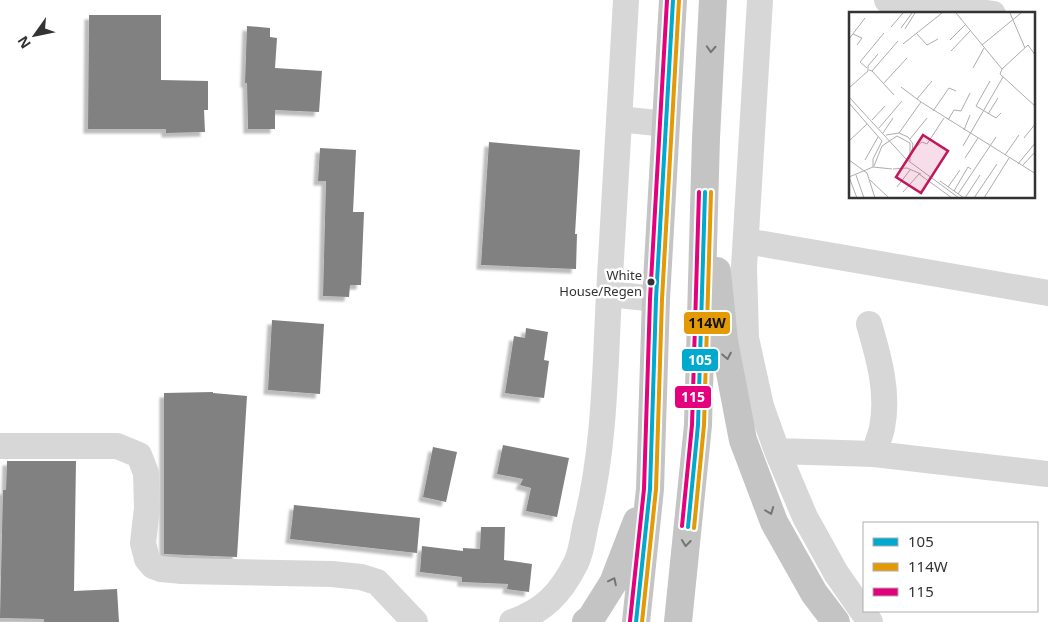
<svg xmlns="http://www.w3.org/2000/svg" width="1048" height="622" font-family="'Noto Sans',sans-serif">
  <defs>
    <filter id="shadow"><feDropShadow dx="-4.5" dy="4.5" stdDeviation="1" flood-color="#0004"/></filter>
  </defs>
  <rect width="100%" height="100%" fill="#fff"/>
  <!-- building -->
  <path fill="#818181" filter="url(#shadow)" d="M89,15H161V80L208,81V110H204L205,132L166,133V129H88Z
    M247,26L270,28V37L277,38L275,68L322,71L319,112L275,110V129H248L247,83H245Z
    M489,142L580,150L575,234H577L576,269L481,265Z
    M320,148L356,150L353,212H364L361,285H350L349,297L323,296L326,181H318Z
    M272,320L324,324L320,394L268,390Z
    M526,328L548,332L544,360L549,361L544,398L505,393L514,336L525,338Z
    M213,392V393L247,396L237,557L164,554V393Z
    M503,445L569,458L557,517L526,511L531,488L520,485L523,479L497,474Z
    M433,447L457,452L446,502L423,497Z
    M7,461H76L74,591L117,589L119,622H44V619L0,618L3,490H6Z
    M294,505L420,518L417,553L290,539Z
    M481,527H505L504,560L532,564L529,592L507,589L508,584L462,582V577L420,572L422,546L463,551V548L480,549Z"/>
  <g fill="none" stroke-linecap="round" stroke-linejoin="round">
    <!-- minor -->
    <path stroke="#d7d7d7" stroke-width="26" d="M760,0L744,267L746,338L761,406L777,451L805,517L836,573L870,622
      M887,0L993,14
      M619,119L666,124
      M746,241L1048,293
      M609,294L656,299
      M869,324C879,358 889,393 882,428C880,437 876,446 874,454
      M0,446H117L139,455L146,473L147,508L143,543L147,559L153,566L161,569L182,571L332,574L361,577L377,582L415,622
      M777,451L874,454L1048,474
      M512,622C544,611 561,593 576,563C582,551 583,535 586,523C605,448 605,370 609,294C614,196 620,98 626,0"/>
    <!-- highway -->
    <path stroke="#c4c4c4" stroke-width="28" d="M717,271L724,341L743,440L774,522L814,593L836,622
      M586,622L591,618L613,583L637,521
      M636,622L650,489L656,299L673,0
      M678,622L698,425L706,138L713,0"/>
    <!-- bus-1 casing -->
    <g stroke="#fff" stroke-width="8">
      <path id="bus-1" d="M688,527L698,425L705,192
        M636,622L650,489L656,299L673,0"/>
    </g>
    <!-- bus-2 casing -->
    <g stroke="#fff" stroke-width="8">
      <path id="bus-2" d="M694,528L704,425L711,192
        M642,622L656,489L662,299L679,0"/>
    </g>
    <!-- bus-3 casing -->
    <g stroke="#fff" stroke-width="8">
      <path id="bus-3" d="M682,526L692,425L699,192
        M630,621L644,489L650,299L667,0"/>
    </g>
    <!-- bus-1 -->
    <use href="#bus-1" stroke="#00a9ce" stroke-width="4"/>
    <!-- bus-2 -->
    <use href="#bus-2" stroke="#e39a05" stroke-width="4"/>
    <!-- bus-3 -->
    <use href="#bus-3" stroke="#e5007d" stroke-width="4"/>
  </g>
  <!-- one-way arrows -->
  <defs><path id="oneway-chevron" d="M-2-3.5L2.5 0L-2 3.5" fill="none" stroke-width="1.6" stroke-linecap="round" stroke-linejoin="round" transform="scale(1.25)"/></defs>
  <g stroke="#747474">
    <use href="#oneway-chevron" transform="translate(711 49) rotate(93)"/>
    <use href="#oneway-chevron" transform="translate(727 356) rotate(79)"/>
    <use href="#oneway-chevron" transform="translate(770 511) rotate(69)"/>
    <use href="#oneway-chevron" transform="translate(686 543) rotate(96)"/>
    <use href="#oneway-chevron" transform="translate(613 581) rotate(-64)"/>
  </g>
  <!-- markers -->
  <circle fill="#333" stroke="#fff" stroke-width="2" cx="651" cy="282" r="4.5"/>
  <g text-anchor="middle" stroke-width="5" stroke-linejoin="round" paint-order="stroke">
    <!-- bus labels -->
    <g font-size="13" fill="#333" stroke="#fff" text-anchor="end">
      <text x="642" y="280">White<tspan x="642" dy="16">House/Regen</tspan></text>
    </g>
  </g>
  <!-- overview -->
  <g transform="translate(849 12)">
    <rect width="186" height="186" fill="#fff"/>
    <path fill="none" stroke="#adadad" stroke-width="1" d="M107,1L153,57L151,62L187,95M161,1L176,36M42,15L54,1M52,16L63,1M56,17L66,1M67,21L78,33L89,27M4,22L13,26L8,33M0,27L16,6M101,28L116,13M54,32L93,1M133,33L172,1M102,39L121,19M18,56L11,50L35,21M124,56L135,36M153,57L179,33L187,44M20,58L23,59L49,29M23,59L45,83M141,69L127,94L147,106L152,101M35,71L58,46M52,75L72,90M0,76L19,59V54L29,42M0,85L57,147L110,186M68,87L83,69M0,91L33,129L24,147V155L0,165M84,99L100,76L107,79M139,102L149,86M23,108L36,94M99,108L105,98L112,99L121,81M30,116L53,89M115,118L121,103M34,121L44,106M50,121L72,90L187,162M37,123L50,121L59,125L64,132L63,139M175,126L187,111M61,127L78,106M0,129L18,112M114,134L154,65M62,139L73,130L78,132L95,106M156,143L170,123M116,146L129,126M0,148L18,161L26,186M16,148L29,125M169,152L187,130M25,154L33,134L48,124L61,131V149M173,154L187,139M24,155L43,157M44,157L58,156L72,162M70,162L103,186M7,163L15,186M83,164L97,143M0,165L8,186M21,168L40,186M91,169L115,186M48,175L61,158M99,175L111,158M105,179L119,155L122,157M54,180L70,162M109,182L147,125M116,186L131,163M125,186L148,152M135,186L160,146"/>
    <path fill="#c2185b" fill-opacity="0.15" stroke="#c2185b" stroke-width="2.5" d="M74,123L99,139L72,181L47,165Z"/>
    <rect width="186" height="186" fill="none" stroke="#333" stroke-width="2.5"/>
  </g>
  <g stroke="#fff" stroke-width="2">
    <rect x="683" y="311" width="48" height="24" rx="5" fill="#e39a05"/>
    <rect x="681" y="348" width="38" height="24" rx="5" fill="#00a9ce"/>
    <rect x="674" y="385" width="38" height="24" rx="5" fill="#e5007d"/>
  </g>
  <g font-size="14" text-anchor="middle" font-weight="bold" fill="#fff">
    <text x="700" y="365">105</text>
    <text x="693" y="402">115</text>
  </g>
  <g font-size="14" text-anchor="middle" font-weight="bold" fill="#111">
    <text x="707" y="328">114W</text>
  </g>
  <!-- legend -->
  <rect x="863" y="522" width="175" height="90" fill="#ffffff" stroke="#adadad"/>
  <rect x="873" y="538" width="25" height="8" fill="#00a9ce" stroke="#adadad"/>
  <text x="908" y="547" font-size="15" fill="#333333">105</text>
  <rect x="873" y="563" width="25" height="8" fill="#e39a05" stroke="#adadad"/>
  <text x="908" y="572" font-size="15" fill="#333333">114W</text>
  <rect x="873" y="588" width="25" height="8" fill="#e5007d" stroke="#adadad"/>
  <text x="908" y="597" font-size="15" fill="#333333">115</text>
  <!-- north arrow -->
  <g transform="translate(35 35) rotate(237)" stroke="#ffffff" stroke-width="4" paint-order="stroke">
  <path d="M0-4L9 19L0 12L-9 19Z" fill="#333333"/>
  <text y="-8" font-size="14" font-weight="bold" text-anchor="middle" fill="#333333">N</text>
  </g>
</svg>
